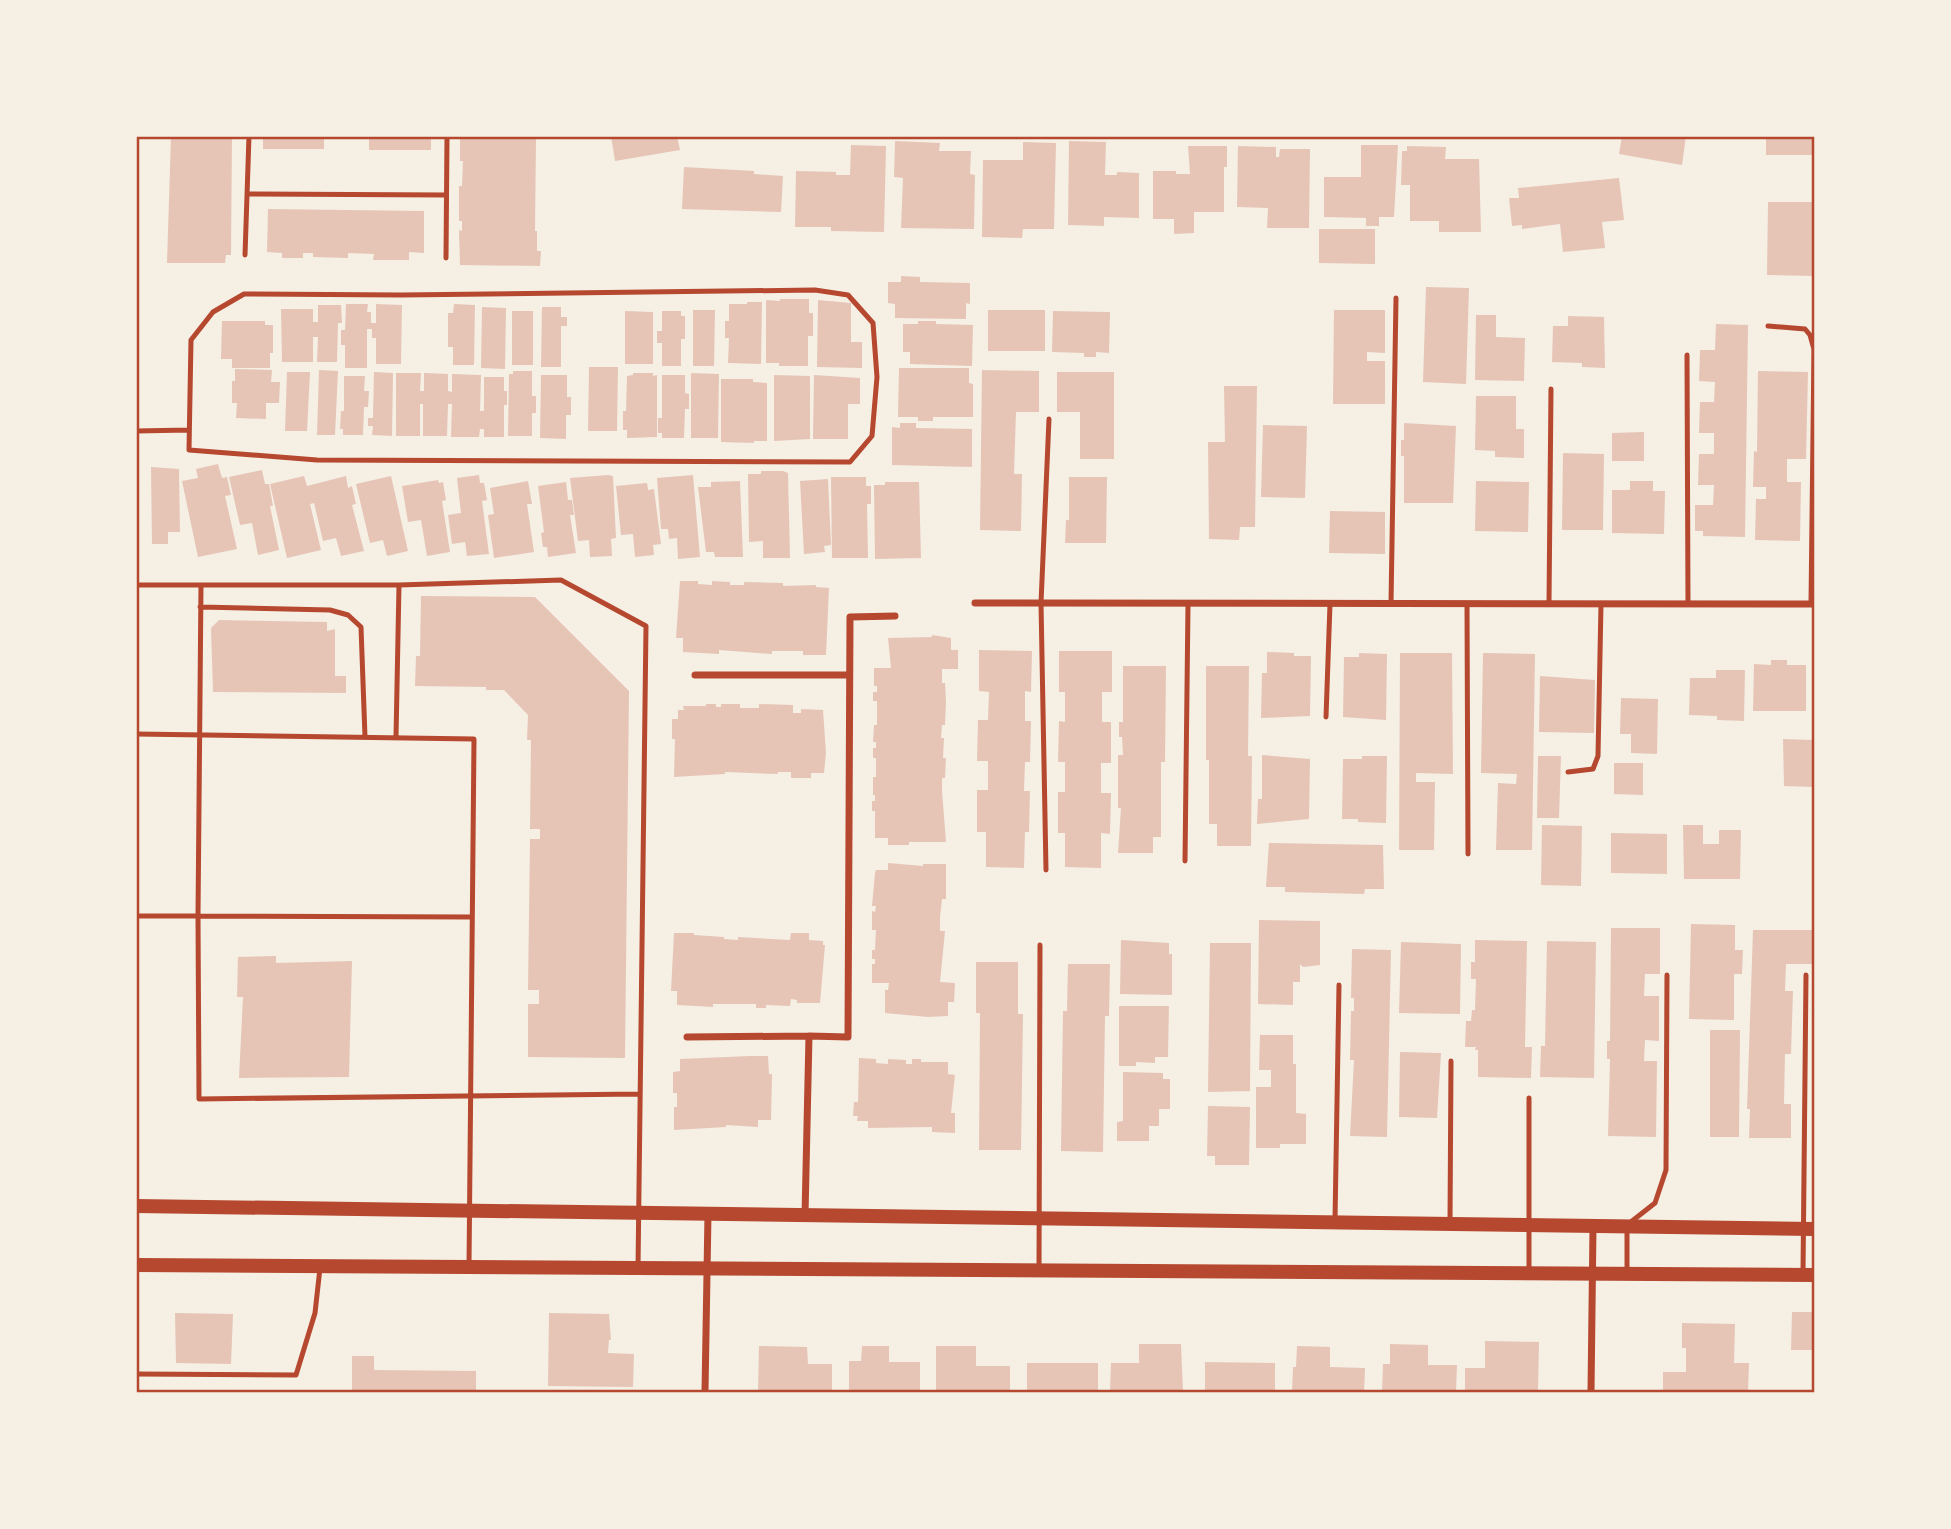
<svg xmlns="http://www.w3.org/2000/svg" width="1951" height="1529" font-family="Bitter,serif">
  <rect width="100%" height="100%" fill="#f6efe4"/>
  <!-- building -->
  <path fill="#e6c5b7" d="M171,136H232L231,255H226L225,263H167Z
    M263,136H324V149H263Z
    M369,136H431V150H369Z
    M460,136H536L535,231H537V251H541L540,266L460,265L459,230L462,231V221H459V186H462L463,161H460Z
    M611,136H677L680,150L615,161Z
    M1622,136H1686L1682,165L1619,154Z
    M1766,136H1814V155H1766Z
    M895,141L940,143L939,151H971L970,174L975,175L974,229L901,228L903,178L894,177Z
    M1069,141L1106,142L1105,175H1117V172L1139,173V218L1104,217V226L1068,225Z
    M1023,142L1056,143L1054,229H1023L1022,238L982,237L983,160H1023Z
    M851,145L886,146L884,232L831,231V227H795L796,171L836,172V175H850Z
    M1361,145H1398L1394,217H1379V226H1366V218L1324,217V177H1361Z
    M1188,146H1227V167H1224V212H1194V233L1174,234V219H1153V171H1176V174H1190Z
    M1238,146L1276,147V157H1279L1280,149H1310L1309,228H1267L1268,208L1237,207Z
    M1407,146L1446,147L1445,159H1479L1481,232H1439V221H1410V185H1401L1402,151H1407Z
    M684,167L754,171V174L783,176L781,212L682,209Z
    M1619,178L1624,220L1602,222L1605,248L1563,252L1560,224L1522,229V225L1512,226L1509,198H1519L1518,188Z
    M1768,202H1814V276L1767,275Z
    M268,209L424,211V253L409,252V260H373L374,254L348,253V258L313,257V253H303V258H282V253L267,252Z
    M1319,229H1375V264L1319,263Z
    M901,276L920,277V282L970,283V304L966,303V319L895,318V304L888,303V282H901Z
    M1426,287L1469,288L1466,384L1423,382Z
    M780,299H809V313H813V336H808V366H779V363H766V300L780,301Z
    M818,300L851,303V342H862V368L817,367Z
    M747,302H762L761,364L728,363L729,338H725V321H729V304H747Z
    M346,304H368L367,312H371V323H376V304L402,305L401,364H376V338H372V329H367V368H345V345H341V330H345Z
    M454,304L475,305L474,365H453V347H448V313H453Z
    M318,305H341L342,323H338L337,362H317L318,337H313V362H282L281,309H313V322H318Z
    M482,307L506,308L505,369L481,368Z
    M542,307H561V317H567V326H561V367H541Z
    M693,310H715L714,366H693Z
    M988,310H1045V351H988Z
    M1334,310H1385V353L1367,352V361H1385V404H1333Z
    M512,311H533V365H512Z
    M625,311L653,312V364H625Z
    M662,311H681V316H685V339H681V366H662V343H657V331H662Z
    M1053,311L1110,312L1109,353L1096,352V357H1084V353L1052,352Z
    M1476,315H1496V337L1525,338L1524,381L1475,380Z
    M1568,316L1604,317L1605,368L1582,367V363L1552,362L1553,326H1568Z
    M222,321H265V325H273V353H270V368H232V359H221Z
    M918,321H936V324L973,325L972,366L910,364V352H903V324H918Z
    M1716,324L1748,325L1745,537L1703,536V531H1695V505H1713L1714,485H1698L1699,454H1714V433H1699L1700,402H1714L1715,382L1699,381L1700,350H1715Z
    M589,367H618L617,431H588Z
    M899,368H969V383L973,384V417H933V421H918V417H898Z
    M235,369L272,370L271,382H280L279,403H266V419L236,418L237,403H232V381H235Z
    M319,370L338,371L335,435H317Z
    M982,370L1039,371V412H1016L1014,474H1022L1021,531L980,530Z
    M513,371H532V396H536V413H532V436H508L509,374H513Z
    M1758,371L1808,372L1806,459H1787V482H1801L1800,541L1755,540L1756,499H1766V487H1753L1754,451L1757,452Z
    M287,372H310L307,431H285Z
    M374,372L393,373L392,436L372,435L373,426H368V418H373Z
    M1057,372H1114V459H1080V412H1057Z
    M396,373H421L420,391H424V373L448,374V391L452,392V374L481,375L480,411H484V377H504V391H507V405H504V437H484V429H480L479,437H451L452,404H448L447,436H423V404H420V436H396Z
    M633,373H653V376L657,375V437L627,438V430H623V411H626L627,376L633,375Z
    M691,373L719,374L718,438H691Z
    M541,375H567V397H571V415H566V439L540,438Z
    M662,375H685V393L689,394V409H685L684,438H662V433H658V418H662Z
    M774,375L810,376V439L774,441Z
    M814,375L860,378V404H848V439H813Z
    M344,376H365L364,391H369L368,407H364L363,435H343V429H340L341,411H344Z
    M721,379H753V382L767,383V441H754V443L721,442Z
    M1224,386H1257L1255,527H1240L1239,540L1209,539L1208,442H1225Z
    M1476,396H1516V429H1524V458L1495,457V451L1475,450Z
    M900,423H916V428L972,429V467L892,465V427L900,428Z
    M1404,423L1456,426L1453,503H1404V456H1401V440H1404Z
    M1263,425L1307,426L1305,498L1261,497Z
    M1644,432V461H1612V433Z
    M1563,453L1604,454L1603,530H1562Z
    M218,464L222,478L227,477L231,495L225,496L237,549L198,557L182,481L198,478L196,469Z
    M151,467L179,469L180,532H168V544H152Z
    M262,470L265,484H269L273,506H270L279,550L258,555L252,523L240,525L229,477Z
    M761,471H783L788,473L790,558H763V541L749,542L748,474H761Z
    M479,475L480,483H484L487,500L482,501L489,554L467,556L465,542L452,544L448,515L461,513L457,478Z
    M608,475L613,476L616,538L611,539L612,556L590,557L589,540L578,541L570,478Z
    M693,475L700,557L678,559L677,538L669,539L668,529H661L657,478Z
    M304,476L307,486L346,476L348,488L352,486L356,504L352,505L364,551L341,556L336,538L323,541L314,503L310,504L321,550L287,558L270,484Z
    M391,476L408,551L387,556L383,540L370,543L356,484Z
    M831,477H866V486H871V504H867L868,558H832Z
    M1069,477H1107L1106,543H1065L1066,520H1069Z
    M828,479L831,545L824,546L825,552L804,554L800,481Z
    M438,480L439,483L443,482L446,500L442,501L450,552L427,556L421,520L408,522L402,486Z
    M528,481L532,504H527L534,552L494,558L488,515L494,514L490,488Z
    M740,481L743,557H715L714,552H706L698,487H711V482Z
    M1476,481L1529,482L1528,532L1475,531Z
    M1630,481H1653V491H1665L1664,534L1612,533V490H1630Z
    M566,482L568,500H572L574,515H570L576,553L548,557L547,547H543L541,533L544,532L538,486Z
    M885,482H919L921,558L875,559L874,485H885Z
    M647,483L648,490L654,489L661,544L653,545L654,555L635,557L633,534L621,535L616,486Z
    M1330,511L1385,512V554L1329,553Z
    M680,581H698V584L712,585V581L730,582V585H744V582L783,583V586L816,585V587L829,588L826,655H803V651H772V654L719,650V654L683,652V638H676Z
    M421,596L535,597L629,691L625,1058L528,1057V1004H539V990H528L530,839H540V829H530L531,740H527L528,715L504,690H486V687L415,686L416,656H420Z
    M219,620L327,622V631L335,629V676H346V693L213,692L211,628Z
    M932,635L951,638V650H958V669H942V683H945L946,701L945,725H942L941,738H944L943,758H946L945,778H942V791L946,842H909V845H888V838H875V811H872V801H875V795H873V777H876V758H873V748H876V742H873L874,725H877V701H873V692H877V686H874V668H891L888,638L932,637Z
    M979,650L1032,651L1031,692L1025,691V721H1031L1030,762H1025L1024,791H1030L1029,832H1025L1024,868L986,867V832H977V790H988V761H977L978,720H988L989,692L979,691Z
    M1059,651H1112V692H1102V722H1111V763H1101V793H1111L1110,834L1101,833V868L1065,867V833H1058V792H1065V762H1058L1059,721L1065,722V692H1059Z
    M1267,652L1294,653V656H1311L1310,716L1261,718L1262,673H1267Z
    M1359,653L1387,654L1386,720L1343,717L1344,657H1359Z
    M1400,653H1452L1453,774L1416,773V782H1435L1434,850H1399Z
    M1483,653L1535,654L1532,850H1496L1498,783L1516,784L1517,774L1481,773Z
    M1771,660H1787V665H1806V711H1753L1754,664L1771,665Z
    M1123,666H1166L1165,762H1161V837H1153V853H1118L1121,808H1118V755H1123L1122,737H1119V722H1123Z
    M1206,666H1249L1248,756H1252L1251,846H1217V824H1209V760H1206Z
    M1716,670H1745L1744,721L1717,720V716L1689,715L1690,678H1716Z
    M1540,676L1595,680L1594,733L1539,732Z
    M1621,698L1658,699L1657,754L1631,753V734H1620Z
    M706,704H716V707H721V704H740V708H759V704L793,705V713H801V709L823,710L826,753L824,773H811V778H791V772H778V774L725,772V774L674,777L675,739H672V719H678V710H684L683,706H706Z
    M1783,739L1814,740L1813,787L1784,786Z
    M1262,755L1310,759L1309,819L1257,824L1258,799H1262Z
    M1362,756H1387L1386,823L1358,822V819H1342L1343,759H1362Z
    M1538,756H1561L1559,818H1537Z
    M1614,763H1643V795L1614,794Z
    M1542,825L1582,826L1581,886L1541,885Z
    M1683,825H1703V844H1719V830H1741L1740,879H1684Z
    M1611,833L1667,834V874L1611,873Z
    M1269,843L1383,845L1384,889H1365L1364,894L1285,892V887H1266Z
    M888,863L923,866V864H946V899H942L940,917V931H945L940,982L955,983L954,1002H948V1016L928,1017L885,1013V990H888L889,983H872V964H875V959H872V950H875L876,930H872V911L875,912L876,906H872L875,873L876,870H888Z
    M1259,920L1320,921V965L1303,967L1300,964V982H1293V1005L1258,1004Z
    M1691,924L1735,925V950H1743L1742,974H1734V1020L1689,1019Z
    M1611,928H1660V974H1645L1644,996H1659V1041L1645,1040L1644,1061H1657L1656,1137L1608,1136L1610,1059H1607V1041H1610Z
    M1753,930H1814V964H1786L1785,991H1793L1791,1054H1785L1784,1104H1791V1138H1749L1750,1109H1747Z
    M674,933H694V935L724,937V939L738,940V937L790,940L791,933H809V940L823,941V945H825L820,1003H797V1000L791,999L790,1006L766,1005V1008H756V1004H713V1007L677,1005V991H671Z
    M1121,940L1169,943V954H1172V995L1120,994Z
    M1475,940L1527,941L1525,1047H1532L1531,1078L1478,1077V1050H1475L1476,1047H1465L1466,1021H1471L1472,1010H1475L1476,979H1471V962H1475Z
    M1547,941L1596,942L1594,1078L1540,1077L1541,1046H1545Z
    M1401,942L1461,944L1460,1014L1399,1013Z
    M1210,943H1251L1250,1091L1208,1092Z
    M1352,949L1391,950L1387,1137L1350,1136L1354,1060H1350L1351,1011H1354V998H1351Z
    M276,956V963L352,961L349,1077L239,1078L243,997H237L238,957Z
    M976,962H1018V1014H1023L1021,1150H979L980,1013H976Z
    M1068,964H1110L1109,1016H1105L1103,1152L1061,1151L1063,1011H1067Z
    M1119,1006H1169L1168,1057H1155V1063L1136,1062V1066H1119Z
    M1710,1030H1740L1739,1137H1710Z
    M1260,1035H1293V1064H1296V1113L1306,1114V1144H1280V1148H1256V1087H1271V1070H1259Z
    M1400,1052L1441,1053L1437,1118L1399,1117Z
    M750,1056H768L769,1074H772L771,1120H758V1127L726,1125V1127L674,1130V1107H677V1093H673V1072L680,1071V1059Z
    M859,1058L876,1059V1063L888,1064V1059L906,1060V1064H912V1059H921V1062H948V1074L955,1075L951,1113H955V1133L932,1132V1127L868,1128V1121H857L858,1116H853L854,1102H858Z
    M1123,1072L1163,1073V1079H1170V1109H1159V1126H1149V1141H1117V1122L1123,1121Z
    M1208,1106L1250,1107L1249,1165H1215V1156H1207Z
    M1792,1312H1814V1350H1791Z
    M175,1313L233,1314L231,1364L176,1363Z
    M549,1313L609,1314L611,1340H609L608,1353L634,1354L633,1387L548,1386Z
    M1682,1323L1735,1324L1734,1363H1749L1748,1392H1663V1372H1686V1348H1682Z
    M1485,1341L1539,1342L1538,1392H1465V1368H1485Z
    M1139,1344H1181L1183,1392H1110L1111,1363H1139Z
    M1390,1344L1428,1345V1365H1457L1456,1392H1382L1383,1364H1390Z
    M759,1346L807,1347L808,1364H832V1392H758Z
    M862,1346H889V1362H920V1392H849V1361H861Z
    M936,1346H976V1366H1010V1392H936Z
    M1297,1346L1330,1347V1367L1365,1368L1364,1392H1292L1293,1367H1296Z
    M352,1356H374V1370L476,1371V1392H352Z
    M1205,1362L1275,1363V1392H1205Z
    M1027,1363H1098V1392H1027Z"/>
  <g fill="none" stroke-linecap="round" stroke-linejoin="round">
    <!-- service -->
    <path stroke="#b5482f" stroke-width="5" d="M249,194L446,195
      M245,255L249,136
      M446,258L447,136
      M815,290L848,295L873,323L877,377L872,436L850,462L317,460L189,450L191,340L213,312L244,294L401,295Z
      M1768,326L1805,329L1810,335L1814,349L1811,604
      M1687,355L1688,604
      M136,431L189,430
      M136,585H399
      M201,585L198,916L472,917
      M1391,604L1396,298
      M1467,604L1468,854
      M1549,604L1551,389
      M200,607L330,610L348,615L361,627L365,737
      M1326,717L1330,604
      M136,734L474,739L469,1267
      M396,737L399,585L561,580L646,626L638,1268
      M1568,772L1593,769L1598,756L1601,604
      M1185,861L1188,604
      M1046,870L1041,603L1049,419
      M136,916H198L199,1099L639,1094
      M1335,1220L1339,985
      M1450,1222L1451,1061
      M1039,1270L1040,945
      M1529,1273V1098
      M1803,1273L1806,975
      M1627,1274V1225L1655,1203L1666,1170L1667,975
      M136,1374L296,1375L315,1313L320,1268"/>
    <!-- minor -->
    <path stroke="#b5482f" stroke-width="7" d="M975,603L1814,604
      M695,675H849
      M687,1037L809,1036
      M805,1215L809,1036L848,1037L850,617L895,616
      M705,1392L708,1214
      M1591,1392L1593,1227"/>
    <!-- secondary -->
    <path stroke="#b5482f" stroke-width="14" d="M136,1206L1814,1229
      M136,1265L1814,1275"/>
  </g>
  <!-- border -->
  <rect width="1951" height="1529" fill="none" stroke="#f6efe4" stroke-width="276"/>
  <rect x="138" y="138" width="1675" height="1253" fill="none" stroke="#b5482f" stroke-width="2.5"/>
</svg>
